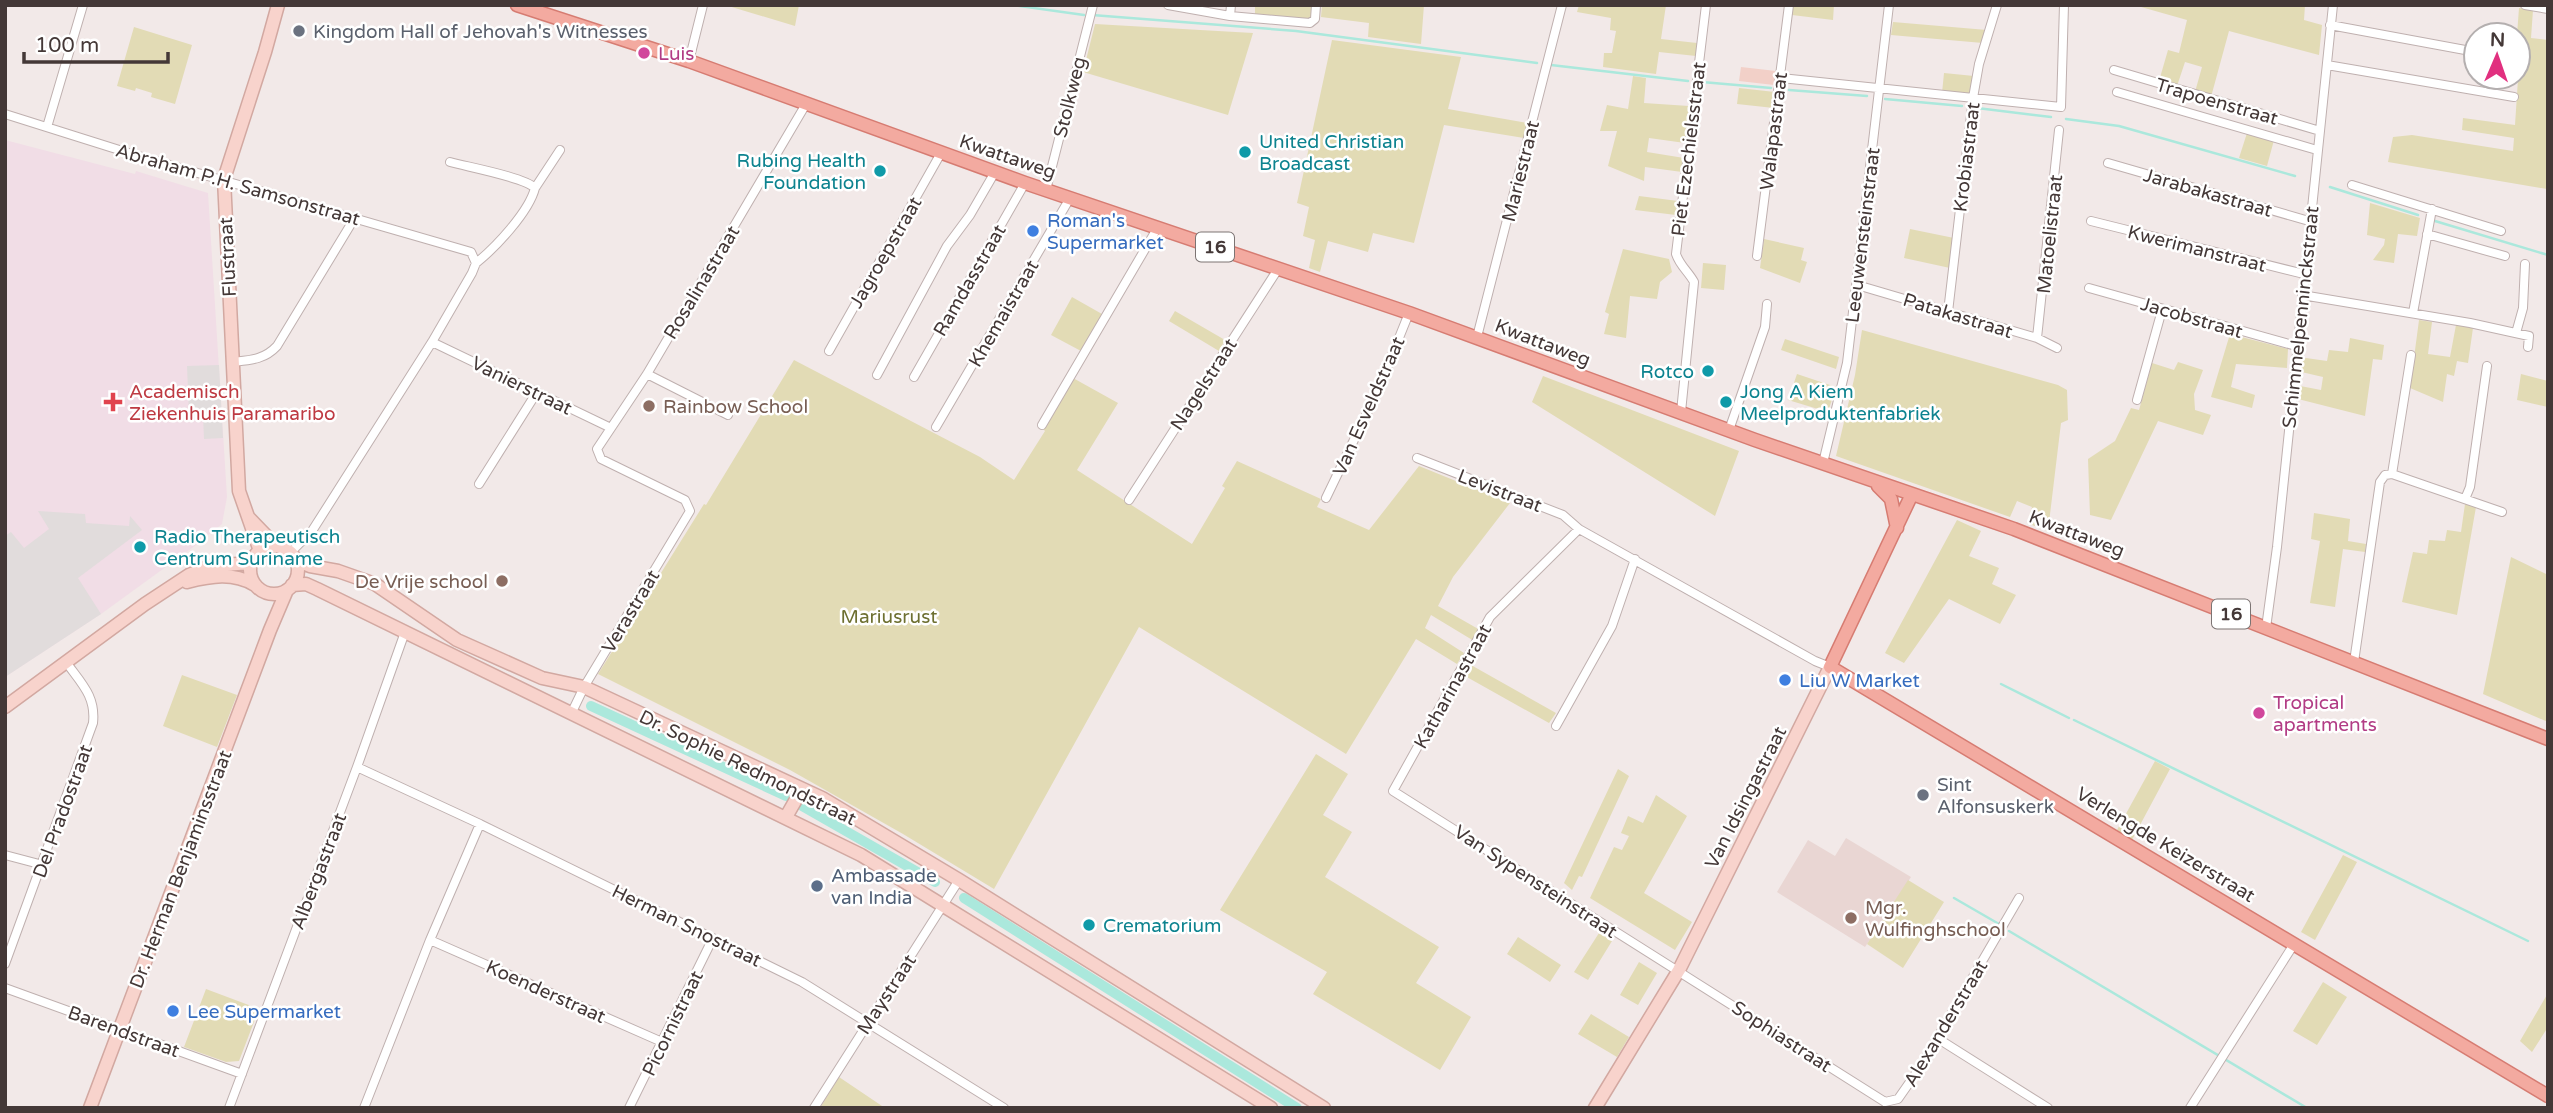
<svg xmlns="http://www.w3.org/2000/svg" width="2553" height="1113" font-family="'Varela Round',sans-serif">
  <rect width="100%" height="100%" fill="#f2e9e8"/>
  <!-- education -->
  <path fill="#e9d6d3" d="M1846,838L1911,877L1865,947L1777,892L1808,840L1835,856Z"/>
  <!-- medical -->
  <path fill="#f1dde6" d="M5,140L135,174L136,171L208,193L227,497L222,524L196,545L101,614L5,677Z"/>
  <!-- green -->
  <path fill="#e2dbb5" d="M725,5H799L795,26Z
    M1255,5H1317L1316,20L1301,18L1298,21L1255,16Z
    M1322,5H1424L1421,44L1368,37L1369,23L1321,17Z
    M1579,5H1666L1661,39L1697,43L1696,56L1659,52L1656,74L1603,67L1604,53H1612L1616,31L1610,30L1611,18L1577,12Z
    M1793,5H1834L1833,20L1792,15Z
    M2134,5H2305L2304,20L2322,25L2319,55L2229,31L2211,97L2195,92L2202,67L2185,62L2177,86L2159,81L2168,50L2179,53L2187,20Z
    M2519,8L2533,10L2531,38L2548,40L2547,189L2388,162L2393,137L2412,135L2513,151L2514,138L2462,130L2463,118L2515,125L2519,64L2517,35Z
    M1893,22L1987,30L1983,43L1891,35Z
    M1095,24L1253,33L1228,115L1083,72Z
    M134,27L192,45L175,104L151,97L152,93L136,88L135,91L117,86Z
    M1332,40L1461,57L1448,109L1528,123L1524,138L1444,125L1414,243L1373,233L1368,252L1328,241L1320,272L1309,268L1315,240L1303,236L1309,207L1297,203Z
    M1944,73L1974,76L1970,93H1942Z
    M1633,76L1646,78L1644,103L1689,106L1685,143L1649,138L1647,152L1684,158L1682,172L1645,167L1644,181L1608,166L1617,131H1600L1607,105L1628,109Z
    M1739,88L1775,92L1774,108L1737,104Z
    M2247,133L2274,140L2267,166L2239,158Z
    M1639,196L1678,201L1676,215L1635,210Z
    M2370,203L2420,218L2417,236L2398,234L2394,263L2373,260L2384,245L2385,239L2367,235Z
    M1910,229L1954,238L1950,268L1904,258Z
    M1764,239L1804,248L1801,260L1807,262L1800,283L1760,268Z
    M1623,249L1669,259L1672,272L1660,282L1657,299L1630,296L1626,338L1604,334L1609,314L1605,312Z
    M1703,263L1726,265L1724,290L1701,288Z
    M1072,297L1102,314L1081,351L1051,335Z
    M1175,311L1225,340L1219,351L1169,321Z
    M2419,320L2432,322L2428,354L2450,357L2456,325L2473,328L2468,363L2457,361L2454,376L2447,374L2443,402L2410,388Z
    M1862,330L2058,385L2067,390L2068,420L2061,423L2048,531L2027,523L2032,507L2017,501L2010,517L1836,456L1855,375Z
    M2230,334L2288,349L2287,368L2236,364L2231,387L2255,395L2252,408L2211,397Z
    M2350,338L2384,345L2382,360L2373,359L2365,416L2294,398L2295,385L2321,390L2323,377L2297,371L2299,357L2327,361L2329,350L2348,352Z
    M1785,339L1839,357L1836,369L1781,350Z
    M794,360L980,457L1014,480L1045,431L1043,429L1073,378L1118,403L1077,470L1192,544L1225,488L1222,486L1237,461L1321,499L1317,507L1369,530L1419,466L1510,503L1453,577L1438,606L1480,630L1474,641L1431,615L1425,628L1464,653L1457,664L1416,639L1346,754L1139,627L994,889L903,834L790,770L598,674L704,504L706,505Z
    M2178,362L2203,370L2194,394L2195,410L2211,415L2203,435L2158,421L2111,520L2090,515L2088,459L2115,441L2131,408L2139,410L2152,363L2174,370Z
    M1797,374L1836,387L1828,412L1788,400Z
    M2521,374L2548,381V407L2517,400Z
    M1543,376L1739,451L1715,516L1532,402Z
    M2465,504L2476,507L2457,615L2402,602L2413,552L2427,554L2429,540L2445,541L2447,530L2461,532Z
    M2314,513L2350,519L2348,541L2366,544L2365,552L2343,549L2335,607L2310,603L2320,541L2311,539Z
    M1957,520L1981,531L1969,556L1999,568L1992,584L2016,595L2000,624L1949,599L1904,663L1885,653Z
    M2511,557L2548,575V722L2483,694Z
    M1471,665L1556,713L1549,723L1465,676Z
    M182,675L237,695L217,747L163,726Z
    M1316,754L1348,774L1323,815L1352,832L1325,877L1439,947L1416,983L1471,1017L1440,1070L1313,994L1327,972L1220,910Z
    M2155,761L2170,769L2132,840L2117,830Z
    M1618,769L1629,776L1582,877L1579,876L1572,890L1564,883Z
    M1656,795L1687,816L1644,893L1692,922L1675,950L1590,898L1614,847L1622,850L1629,836L1621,833L1628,816L1643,823Z
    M2343,855L2357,862L2315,940L2301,932Z
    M1908,880L1944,902L1903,968L1867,944Z
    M1599,933L1612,941L1588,980L1574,972Z
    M1518,937L1561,965L1550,982L1507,954Z
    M1639,962L1657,973L1638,1005L1620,995Z
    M2323,982L2347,997L2317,1045L2293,1031Z
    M206,989L259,1009L239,1061L226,1062L184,1047Z
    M2548,993V1027L2532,1052L2520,1041Z
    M1591,1014L1629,1037L1617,1057L1578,1034Z
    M839,1077L885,1108H820Z"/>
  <!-- sand -->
  <path fill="#f2d0c8" d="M1741,67L1776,71L1774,85L1739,81Z"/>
  <!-- parking -->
  <path fill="#e1dcdc" d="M219,365L223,438L204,439L203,416L189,415L187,366Z
    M38,511L85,514L86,523L129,526L130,516L142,530L78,578L101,614L5,677V536L11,532L24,548L49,529Z"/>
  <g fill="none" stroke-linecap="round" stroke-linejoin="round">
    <!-- stream -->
    <path stroke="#abe8dc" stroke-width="2.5" d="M1012,5L1084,15
      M1092,15L1296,31L1537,63
      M1551,65L1688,81
      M1702,82L1771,88
      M1789,90L1867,96
      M1885,99L1962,106
      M1977,108L2051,117
      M2066,119L2119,126L2295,176
      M2330,187L2418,215
      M2435,221L2548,255
      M2001,684L2069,718
      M2074,720L2528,941
      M1954,898L1999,924
      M2009,931L2307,1108"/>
    <!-- canal -->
    <path stroke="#abe8dc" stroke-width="10" d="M591,706L786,796
      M802,806L935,882
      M964,898L1297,1108"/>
    <!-- street casing -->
    <g stroke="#bfb0af" stroke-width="10">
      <path id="street" d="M1168,5L1230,16L1310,23L1315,19L1316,5
        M2525,5L2548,9
        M1230,16L1231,5
        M2330,25L2476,52
        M689,61L703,5
        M2327,65L2514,97
        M2114,70L2320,131
        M1781,78L2061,107L2064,5
        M2117,92L2317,150
        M5,114L132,154L471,252L476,263L472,273L432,342L312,531L290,553
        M47,127L83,5
        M450,162C468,167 524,177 535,188C529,212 495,248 476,263
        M2108,163L2309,221
        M2352,185L2501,231
        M535,188L560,150
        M1046,190L1093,5
        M2091,221L2304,274
        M2427,234L2505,256
        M1757,256L1789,5
        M1857,285L2037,338L2057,348
        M2089,288L2296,346
        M2302,295L2470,323L2529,336L2528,347
        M1948,312L1973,98L1979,64L1997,5
        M2413,313L2432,209
        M2516,333L2523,308L2525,264
        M1477,337L1562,5
        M2037,338L2059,130
        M432,342L611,428
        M829,351L941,153
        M232,362C250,360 264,360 277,346L354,219
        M647,374L728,415
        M877,375L947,246L970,215L995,172
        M914,377L1025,183
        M2137,400L2162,310
        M1681,412L1694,282C1688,271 1680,266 1676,254L1706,5
        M1042,425L1158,227
        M936,427L1070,198
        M1729,430L1765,327L1767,304
        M1417,458L1563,515L1579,529L1815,661L1830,667
        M1823,463L1847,363L1889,5
        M2392,474L2502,512
        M479,484L537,392
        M1326,498L1378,390L1409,313
        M2465,499L2470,487L2487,366
        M1129,500L1278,269
        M1579,529L1490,617L1393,791L1885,1102
        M2266,628L2277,547L2333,5
        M2354,662L2380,482L2385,475L2392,474L2411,355
        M572,712L584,687L690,511L685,500L601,459L597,449L647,374L806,104
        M1556,726L1612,626L1635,559
        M357,767L480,824L802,982L1004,1108
        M5,855L43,865
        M430,940L662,1042
        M5,964L93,723C96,696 81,683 66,662
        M5,988L242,1074
        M1937,1038L2048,1108
        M1885,1102L1898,1099L1921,1066L2019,898
        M229,1108L357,767L405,632
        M364,1108L430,940L480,824
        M629,1108L713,938
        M814,1108L959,880
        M2190,1108L2294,944"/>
    </g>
    <!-- secondary casing -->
    <g stroke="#d2a8a1" stroke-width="15">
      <path id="secondary" d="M249,518L276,546
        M250 570a24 24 0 1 1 48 0a24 24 0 1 1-48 0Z
        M260,551L239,491L224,179L265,52L278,5
        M296,560L310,566L338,571L375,584L457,640L542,678L584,687L822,798L959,880L1324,1108
        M187,582C211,576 233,572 255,585
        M292,585L306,584L317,589L861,855L1271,1108
        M5,707L145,604L189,575L210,566L251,563
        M786,817L802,789
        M90,1108L270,630L287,590
        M1595,1108L1679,970L1830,667"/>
    </g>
    <!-- primary casing -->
    <g stroke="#d67c72" stroke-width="15">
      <path id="primary" d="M517,5L689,61L1025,183L1409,313L1755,440L2014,529L2548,739
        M1878,486L1891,499L1897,528
        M1912,494L1830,667L2548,1096"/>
    </g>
    <!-- street -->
    <use href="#street" stroke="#fff" stroke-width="8"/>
    <!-- secondary -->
    <use href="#secondary" stroke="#f8d3cc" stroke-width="12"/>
    <!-- primary -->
    <use href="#primary" stroke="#f3aaa0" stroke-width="12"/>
  </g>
  <!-- markers -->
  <g fill="#6b7280" stroke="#fff" stroke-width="2.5">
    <circle cx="299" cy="31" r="7"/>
    <circle cx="1923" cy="795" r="7"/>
  </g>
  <g fill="#d1479c" stroke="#fff" stroke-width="2.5">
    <circle cx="644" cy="53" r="7"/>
    <circle cx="2259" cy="713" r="7"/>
  </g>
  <g fill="#0f9aa8" stroke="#fff" stroke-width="2.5">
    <circle cx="1245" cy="152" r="7"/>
    <circle cx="880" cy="171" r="7"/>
    <circle cx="1708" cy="371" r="7"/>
    <circle cx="1726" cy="402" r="7"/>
    <circle cx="140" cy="547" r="7"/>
    <circle cx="1089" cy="925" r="7"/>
  </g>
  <g fill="#3f7fe0" stroke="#fff" stroke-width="2.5">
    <circle cx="1033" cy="231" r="7"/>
    <circle cx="1785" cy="680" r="7"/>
    <circle cx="173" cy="1011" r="7"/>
  </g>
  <path fill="#e0444e" stroke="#fff" stroke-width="2.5" d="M109.5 391.5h7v7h7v7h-7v7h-7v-7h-7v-7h7z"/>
  <g fill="#8d6e63" stroke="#fff" stroke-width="2.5">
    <circle cx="649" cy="406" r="7"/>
    <circle cx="502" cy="581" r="7"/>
    <circle cx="1851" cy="918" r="7"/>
  </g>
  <circle fill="#5c6f8a" stroke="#fff" stroke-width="2.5" cx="817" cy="886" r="7"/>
  <g text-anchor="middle" stroke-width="5" stroke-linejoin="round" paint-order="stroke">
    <!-- shield labels -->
    <g fill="#fff" stroke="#7c7473" stroke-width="2">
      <rect x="1196" y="232.5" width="38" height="29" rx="5"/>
      <rect x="2212" y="599.5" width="38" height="29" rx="5"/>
    </g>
    <g font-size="18" font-weight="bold" fill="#443837">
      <text x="1215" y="253">16</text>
      <text x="2231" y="620">16</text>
    </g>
    <!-- worship labels -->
    <g font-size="19" fill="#5b616d" stroke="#fff" text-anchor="start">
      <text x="313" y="38">Kingdom Hall of Jehovah's Witnesses</text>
      <text x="1937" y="791">Sint<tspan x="1937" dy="22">Alfonsuskerk</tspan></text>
    </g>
    <!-- hotel labels -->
    <g font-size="19" fill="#b23c85" stroke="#fff" text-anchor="start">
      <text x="658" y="60">Luis</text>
      <text x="2273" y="709">Tropical<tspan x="2273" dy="22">apartments</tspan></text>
    </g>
    <!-- street labels -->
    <g font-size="19" fill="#443837" stroke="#fff">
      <text transform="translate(1069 97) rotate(-76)" y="7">Stolkweg</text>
      <text transform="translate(2217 101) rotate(16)" y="7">Trapoenstraat</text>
      <text transform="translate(1773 131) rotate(-83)" y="7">Walapastraat</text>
      <text transform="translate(1688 149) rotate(-83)" y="7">Piet Ezechielsstraat</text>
      <text transform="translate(1008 156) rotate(19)" y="7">Kwattaweg</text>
      <text transform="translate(1966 157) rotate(-83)" y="7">Krobiastraat</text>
      <text transform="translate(1520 171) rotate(-76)" y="7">Mariestraat</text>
      <text transform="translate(238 184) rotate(16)" y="7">Abraham P.H. Samsonstraat</text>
      <text transform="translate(2208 192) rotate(16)" y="7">Jarabakastraat</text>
      <text transform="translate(2049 234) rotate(-84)" y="7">Matoelistraat</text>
      <text transform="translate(1862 235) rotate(-83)" y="7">Leeuwensteinstraat</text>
      <text transform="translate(2197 248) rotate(14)" y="7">Kwerimanstraat</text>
      <text transform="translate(885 252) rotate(-60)" y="7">Jagroepstraat</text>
      <text transform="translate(227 257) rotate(-93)" y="7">Flustraat</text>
      <text transform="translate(969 280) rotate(-60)" y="7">Ramdasstraat</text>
      <text transform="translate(701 282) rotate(-59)" y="7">Rosalinastraat</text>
      <text transform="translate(1003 313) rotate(-60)" y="7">Khemaistraat</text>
      <text transform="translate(1958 315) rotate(17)" y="7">Patakastraat</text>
      <text transform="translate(2192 317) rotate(16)" y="7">Jacobstraat</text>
      <text transform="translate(2300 317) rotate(-84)" y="7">Schimmelpenninckstraat</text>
      <text transform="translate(1543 342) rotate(21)" y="7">Kwattaweg</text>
      <text transform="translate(1203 384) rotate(-57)" y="7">Nagelstraat</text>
      <text transform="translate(522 385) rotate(26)" y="7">Vanierstraat</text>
      <text transform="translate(1368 406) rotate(-66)" y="7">Van Esveldstraat</text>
      <text transform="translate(1500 490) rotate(21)" y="7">Levistraat</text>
      <text transform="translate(2077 533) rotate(21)" y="7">Kwattaweg</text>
      <text transform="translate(630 611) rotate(-59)" y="7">Verastraat</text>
      <text transform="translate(1452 686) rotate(-61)" y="7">Katharinastraat</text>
      <text transform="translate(748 767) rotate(26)" y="7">Dr. Sophie Redmondstraat</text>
      <text transform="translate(1745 797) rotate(-63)" y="7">Van Idsingastraat</text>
      <text transform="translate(62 811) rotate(-70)" y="7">Del Pradostraat</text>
      <text transform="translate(2166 844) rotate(31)" y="7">Verlengde Keizerstraat</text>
      <text transform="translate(180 869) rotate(-69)" y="7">Dr. Herman Benjaminsstraat</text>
      <text transform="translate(318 871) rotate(-69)" y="7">Albergastraat</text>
      <text transform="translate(1536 881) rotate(33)" y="7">Van Sypensteinstraat</text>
      <text transform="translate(687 925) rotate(26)" y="7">Herman Snostraat</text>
      <text transform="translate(546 991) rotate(24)" y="7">Koenderstraat</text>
      <text transform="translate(886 994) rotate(-57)" y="7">Maystraat</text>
      <text transform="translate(672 1023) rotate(-64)" y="7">Picornistraat</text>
      <text transform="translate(1945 1023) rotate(-59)" y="7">Alexanderstraat</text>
      <text transform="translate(124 1031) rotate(20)" y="7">Barendstraat</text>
      <text transform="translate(1782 1036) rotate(33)" y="7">Sophiastraat</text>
    </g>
    <!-- culture labels -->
    <g font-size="19" fill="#0d838f" stroke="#fff" text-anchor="start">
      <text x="1259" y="148">United Christian<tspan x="1259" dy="22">Broadcast</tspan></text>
      <text x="866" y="167" text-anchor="end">Rubing Health<tspan x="866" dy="22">Foundation</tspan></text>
      <text x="1694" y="378" text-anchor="end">Rotco</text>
      <text x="1740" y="398">Jong A Kiem<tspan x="1740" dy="22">Meelproduktenfabriek</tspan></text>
      <text x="154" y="543">Radio Therapeutisch<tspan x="154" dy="22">Centrum Suriname</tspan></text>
      <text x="1103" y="932">Crematorium</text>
    </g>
    <!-- shop labels -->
    <g font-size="19" fill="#366cbe" stroke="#fff" text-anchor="start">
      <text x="1047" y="227">Roman's<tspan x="1047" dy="22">Supermarket</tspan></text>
      <text x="1799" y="687">Liu W Market</text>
      <text x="187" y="1018">Lee Supermarket</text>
    </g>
    <!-- health labels -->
    <g font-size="19" fill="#be3a42" stroke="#fff" text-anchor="start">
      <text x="129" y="398">Academisch<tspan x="129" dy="22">Ziekenhuis Paramaribo</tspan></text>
    </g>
    <!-- education labels -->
    <g font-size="19" fill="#785e54" stroke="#fff" text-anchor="start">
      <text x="663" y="413">Rainbow School</text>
      <text x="488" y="588" text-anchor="end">De Vrije school</text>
      <text x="1865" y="914">Mgr.<tspan x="1865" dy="22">Wulfinghschool</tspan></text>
    </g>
    <!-- park labels -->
    <g font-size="19" fill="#6e7031" stroke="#fff">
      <text x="889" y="623">Mariusrust</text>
    </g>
    <!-- service labels -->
    <g font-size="19" fill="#4e5e75" stroke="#fff" text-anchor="start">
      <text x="831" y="882">Ambassade<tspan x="831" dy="22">van India</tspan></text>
    </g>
  </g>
  <!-- border -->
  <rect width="2553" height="1113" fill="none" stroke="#443837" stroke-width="14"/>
  <!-- north arrow -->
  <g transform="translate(2497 56) rotate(2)"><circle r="33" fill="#ffffff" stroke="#b4afaf" stroke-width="2"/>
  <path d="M0-5L12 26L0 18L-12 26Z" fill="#e1307f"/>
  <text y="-10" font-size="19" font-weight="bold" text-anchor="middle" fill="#443837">N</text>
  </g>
  <!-- scale -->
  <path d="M24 52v10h144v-10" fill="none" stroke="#443837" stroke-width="3.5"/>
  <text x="35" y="52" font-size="21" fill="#443837" stroke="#ffffff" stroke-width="5" paint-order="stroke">100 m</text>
</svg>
